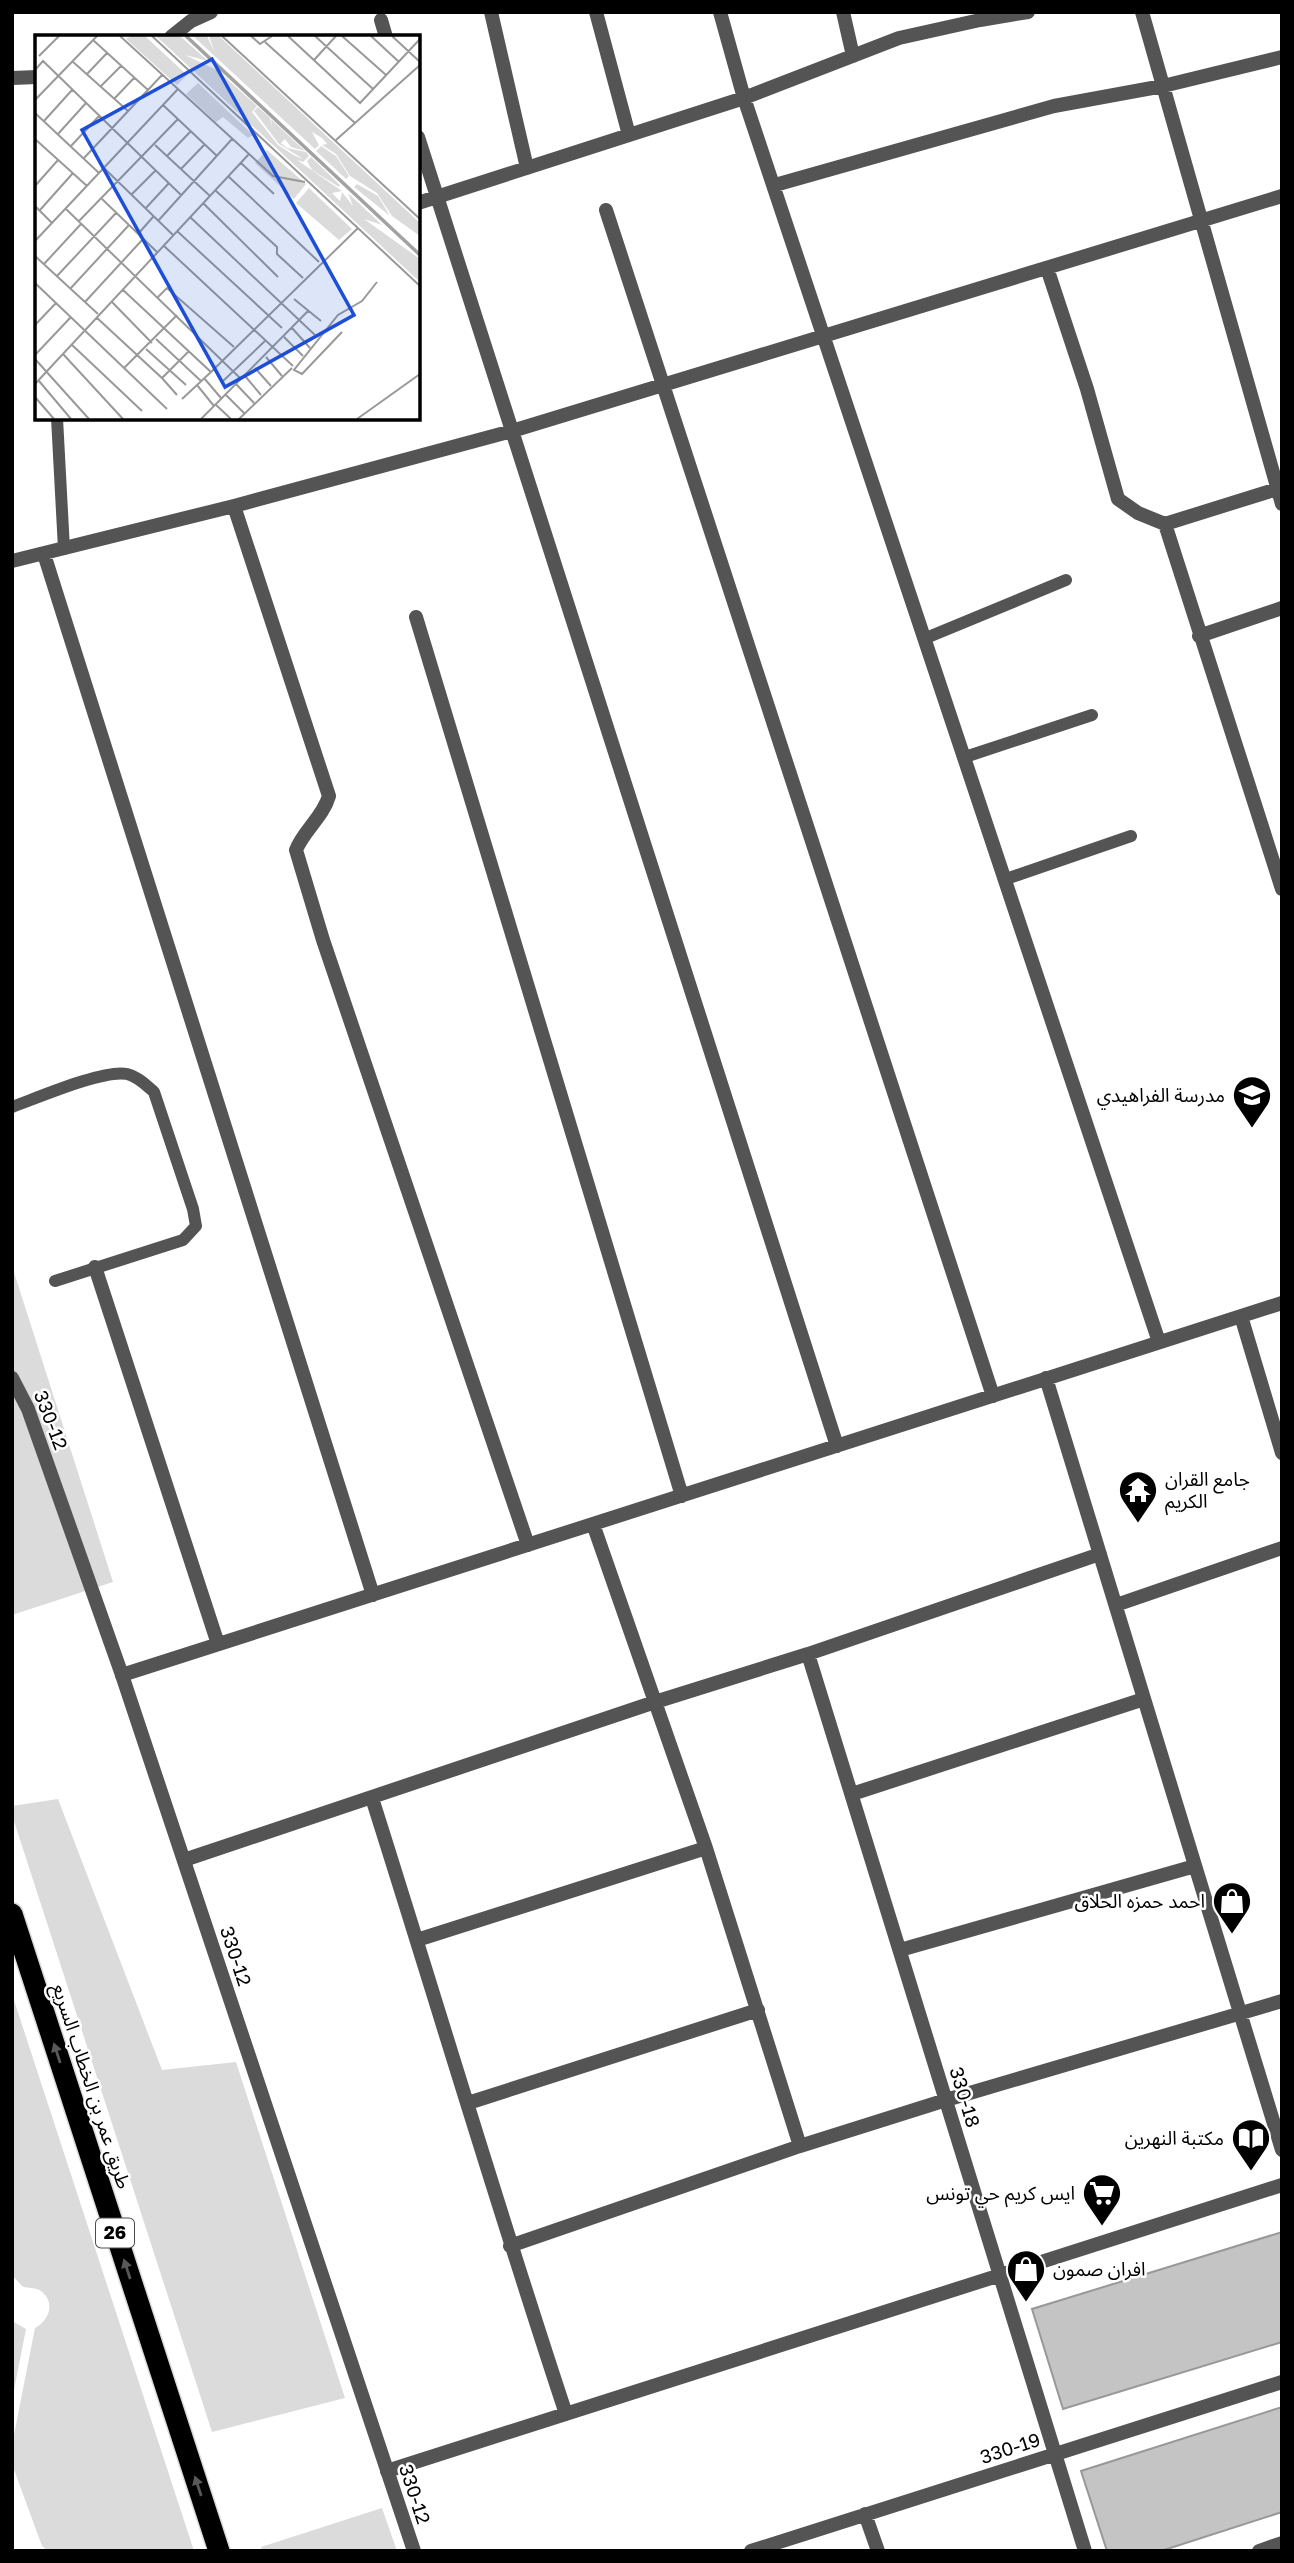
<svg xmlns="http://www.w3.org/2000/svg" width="1294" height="2563" font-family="'Golos Text','Noto Sans Arabic',sans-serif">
  <rect width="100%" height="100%" fill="#fff"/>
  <!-- green -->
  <path fill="#dbdbdb" d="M12,1266L113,1582L12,1615Z
    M58,1799L162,2070L236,2062L345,2398L212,2432L12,1815V1806Z
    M12,1994L194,2551H48L42,2546L12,2464V2445L35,2328C49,2320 56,2303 41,2291C35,2287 30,2289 24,2287C21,2286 15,2278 12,2275Z
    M12,2321L26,2329L12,2400Z
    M382,2508L397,2551H262L261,2547Z"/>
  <!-- building -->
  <path fill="#c4c4c4" stroke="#989898" stroke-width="2" d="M1282,2232V2342L1063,2409L1032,2309Z
    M1282,2407V2512L1161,2551H1107L1081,2471Z"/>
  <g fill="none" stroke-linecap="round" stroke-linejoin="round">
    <!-- motorway casing -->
    <g stroke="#dbdbdb" stroke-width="24">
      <path id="motorway" d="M12,1914L219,2551"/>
    </g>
    <!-- service -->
    <path stroke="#545454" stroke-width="12" d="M57,418L64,549
      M926,638L1066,580
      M965,757L1092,715
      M1006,879L1131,836
      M12,1107C37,1098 104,1069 127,1074C137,1076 146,1085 154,1092L193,1209L196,1226L183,1240L55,1281"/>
    <!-- minor -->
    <path stroke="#545454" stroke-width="14" d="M491,12L527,168
      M596,12L629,135
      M720,12L744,98L1159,1342
      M843,12L853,56
      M1142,12L1282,504
      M381,20L386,37
      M171,37L191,21L211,12
      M12,78L37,77
      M418,137L837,1446
      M775,185L1054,106L1163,86L1282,57
      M418,203L744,98L899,38L980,20L1028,12
      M606,210L993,1396
      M1047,268L1087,389L1118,499L1138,513L1165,524L1277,489
      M234,506L329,796C323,817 304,830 296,850L323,940L528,1545
      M1165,524L1282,889
      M44,554L373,1595
      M12,561L234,506L512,431L1282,196
      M416,617L682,1496
      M1199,636L1282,608
      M95,1267L218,1644
      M1241,1316L1282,1453
      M1046,1378L1282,2150
      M593,1524L706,1848L800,2146
      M1116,1605L1282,1548
      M808,1654L1085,2551
      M122,1675L1282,1303
      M852,1794L1144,1699
      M372,1798C437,2003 498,2209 566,2414
      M184,1860L655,1702L808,1654L1100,1554
      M417,1940L706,1848
      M900,1950L1195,1866
      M468,2103L758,2010
      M510,2246L800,2146L946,2100L1282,2001
      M387,2471L1282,2185
      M865,2514L878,2551
      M751,2551L1282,2382
      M1259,2551L1282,2543"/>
    <!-- tertiary -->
    <path stroke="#545454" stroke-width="14" d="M12,1378L28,1409L122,1675L414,2551"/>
    <!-- motorway -->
    <use href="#motorway" stroke="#000" stroke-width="21"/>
  </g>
  <!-- one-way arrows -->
  <defs><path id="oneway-solid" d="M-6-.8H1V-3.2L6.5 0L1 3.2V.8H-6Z" transform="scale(1.75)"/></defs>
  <g fill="#595959">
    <use href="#oneway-solid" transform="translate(57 2053) rotate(-108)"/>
    <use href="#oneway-solid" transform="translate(127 2269) rotate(-108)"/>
    <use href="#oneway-solid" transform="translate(198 2486) rotate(-108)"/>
  </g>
  <!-- icons -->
  <defs>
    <g id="school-pin" transform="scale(2.0125)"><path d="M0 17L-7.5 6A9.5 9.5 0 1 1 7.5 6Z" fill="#000" stroke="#fff"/><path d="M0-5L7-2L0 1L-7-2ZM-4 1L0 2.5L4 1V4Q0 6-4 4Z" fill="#fff"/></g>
    <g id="temple-pin" transform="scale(2.0125)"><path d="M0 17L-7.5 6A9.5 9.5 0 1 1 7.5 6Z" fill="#000" stroke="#fff"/><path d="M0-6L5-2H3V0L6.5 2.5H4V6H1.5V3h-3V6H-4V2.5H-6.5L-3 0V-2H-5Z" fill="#fff"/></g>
    <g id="shop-pin" transform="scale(2.0125)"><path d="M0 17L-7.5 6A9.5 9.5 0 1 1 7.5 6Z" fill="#000" stroke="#fff"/><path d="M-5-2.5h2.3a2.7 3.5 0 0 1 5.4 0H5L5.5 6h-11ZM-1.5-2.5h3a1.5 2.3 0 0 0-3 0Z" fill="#fff"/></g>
    <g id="library-pin" transform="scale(2.0125)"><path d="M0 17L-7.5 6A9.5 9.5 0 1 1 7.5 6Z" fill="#000" stroke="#fff"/><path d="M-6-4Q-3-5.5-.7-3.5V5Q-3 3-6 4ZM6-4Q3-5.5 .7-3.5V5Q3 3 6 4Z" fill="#fff"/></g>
    <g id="supermarket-pin" transform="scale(2.0125)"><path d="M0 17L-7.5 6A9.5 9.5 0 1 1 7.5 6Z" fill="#000" stroke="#fff"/><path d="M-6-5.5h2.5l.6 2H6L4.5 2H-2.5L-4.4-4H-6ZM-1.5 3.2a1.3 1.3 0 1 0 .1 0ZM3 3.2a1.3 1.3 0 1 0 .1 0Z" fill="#fff"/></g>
  </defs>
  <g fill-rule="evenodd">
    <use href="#school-pin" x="1252" y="1095"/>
    <use href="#temple-pin" x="1138" y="1490"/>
    <use href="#shop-pin" x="1232" y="1901"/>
    <use href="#library-pin" x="1251" y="2138"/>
    <use href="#supermarket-pin" x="1102" y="2193"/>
    <use href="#shop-pin" x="1026" y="2269"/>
  </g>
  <g text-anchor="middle" stroke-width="5" stroke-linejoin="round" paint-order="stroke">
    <!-- shield labels -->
    <rect fill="#fff" stroke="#4c4c4c" stroke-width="2" x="96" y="2218.5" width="38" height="29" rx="5"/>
    <g font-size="18" font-weight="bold" fill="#000">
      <text x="115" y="2239">26</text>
    </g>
    <!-- poi labels -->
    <g font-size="19" fill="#000" stroke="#fff" text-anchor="end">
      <text x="1225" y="1102">مدرسة الفراهيدي</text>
      <text x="1165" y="1486" text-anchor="start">جامع القران<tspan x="1165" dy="22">الكريم</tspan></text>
      <text x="1205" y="1908">احمد حمزه الحلاق</text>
      <text x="1224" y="2145">مكتبة النهرين</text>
      <text x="1075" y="2200">ايس كريم حي تونس</text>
      <text x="1053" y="2276" text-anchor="start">افران صمون</text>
    </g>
    <!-- street labels -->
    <g font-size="19" fill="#000" stroke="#fff">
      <text transform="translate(51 1420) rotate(69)" y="7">330-12</text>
      <text transform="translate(236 1956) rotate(72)" y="7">330-12</text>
      <text transform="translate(92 2086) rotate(72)" y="7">طريق عمر بن الخطاب السريع</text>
      <text transform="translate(965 2097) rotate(73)" y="7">330-18</text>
      <text transform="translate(1010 2448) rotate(-18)" y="7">330-19</text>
      <text transform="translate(415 2494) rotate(72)" y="7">330-12</text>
    </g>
  </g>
  <!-- overview -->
  <g transform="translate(35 35)">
    <rect width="385" height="385" fill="#fff"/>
    <path d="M96,1H110L152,40L142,50L91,4ZM121,1H145L173,26L150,20L182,35L222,71L217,77L243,110L260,121L268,124L244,109L219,76L223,72L235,83L237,92L236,84L270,116L256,112L250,104L246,108L252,113L271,117L274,121L268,127L262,125L307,156L297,158L305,166L307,157L318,171L313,158L347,190L329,184L385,224V247ZM158,1H172L179,16L174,1H184L385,188V201L357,181L342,158L315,141L301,119L287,110L292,109L287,103L277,97L284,110L280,114ZM163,48L218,100L213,103L188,82L181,87L151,59ZM286,111L301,121L314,141L311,144L281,116ZM232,115L271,149L259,164L220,128ZM276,122L305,150L304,152L277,135L272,126ZM322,149L343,161L355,181L319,152ZM274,153L317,194L304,205L261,168Z" fill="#dbdbdb"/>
    <path fill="none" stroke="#a2a2a2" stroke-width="3.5" d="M151,1L385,220"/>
    <path fill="none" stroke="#999" stroke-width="2" d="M85,1L238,141L270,147M117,1L385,251M187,1L385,184M216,1L225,9L237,1M253,1L325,68L385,4M280,1L338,54M307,1L351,40M336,1L363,26M357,1L385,27M58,5L113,55M230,7L320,88M4,21L24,1M279,25L301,1M37,26L93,76M0,35L8,26L146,160M52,39L72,18M65,52L86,31M79,64L99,43M0,65L62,1M128,70L182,121M0,78L64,138M9,86L37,55M23,99L51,68M0,104L52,151M301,105L385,30M120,110L175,161M36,111L64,81M132,121L156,96M49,123L127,40M206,128L239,159M69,133L138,200M146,134L170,109M193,141L284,227M0,151L23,125M180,155L242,212V219L268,243M96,160L121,135M67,164L122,217M168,168L243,242M0,171L17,188M31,174L206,344M110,174L134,148M5,175L38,138M155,182L280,300M44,186L143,84M123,186L197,104M142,196L247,293M103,199L118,182M0,206L143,54M128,210L258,331M0,221L63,279M9,229L46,189M22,241L81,178M0,248L132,374M35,254L94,190M87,254L176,337L323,193M123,262L132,253L199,312M259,264L286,286M76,266L117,308M50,267L108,204M61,282L127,343L154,316M0,290L21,268M257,293L275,313M307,297L267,339L259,335L303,280L327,266L342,247M249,302L268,321M121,304L166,346M36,309L107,376M111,314L151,350M28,319L88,384M0,320L36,282M231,322L247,341M0,324L54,384M89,333L142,280M220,333L236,351M210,341L226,360M127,343L142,360M169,343L186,363M4,346L36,384M187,347L231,305M0,349L214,119M201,349L219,368M162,350L179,371L166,384M190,359L209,378M0,362L19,384M147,364L176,337M180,369L196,384M179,371L273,276M204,384L257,333M322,384L385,339"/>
    <path fill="#1d4ed8" fill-opacity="0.15" stroke="#1d4ed8" stroke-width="3.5" d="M177,24L319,280L190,352L47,95Z"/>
    <rect width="385" height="385" fill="none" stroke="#000" stroke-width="3.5"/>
  </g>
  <!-- border -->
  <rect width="1294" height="2563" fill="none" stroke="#000000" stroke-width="28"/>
</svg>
